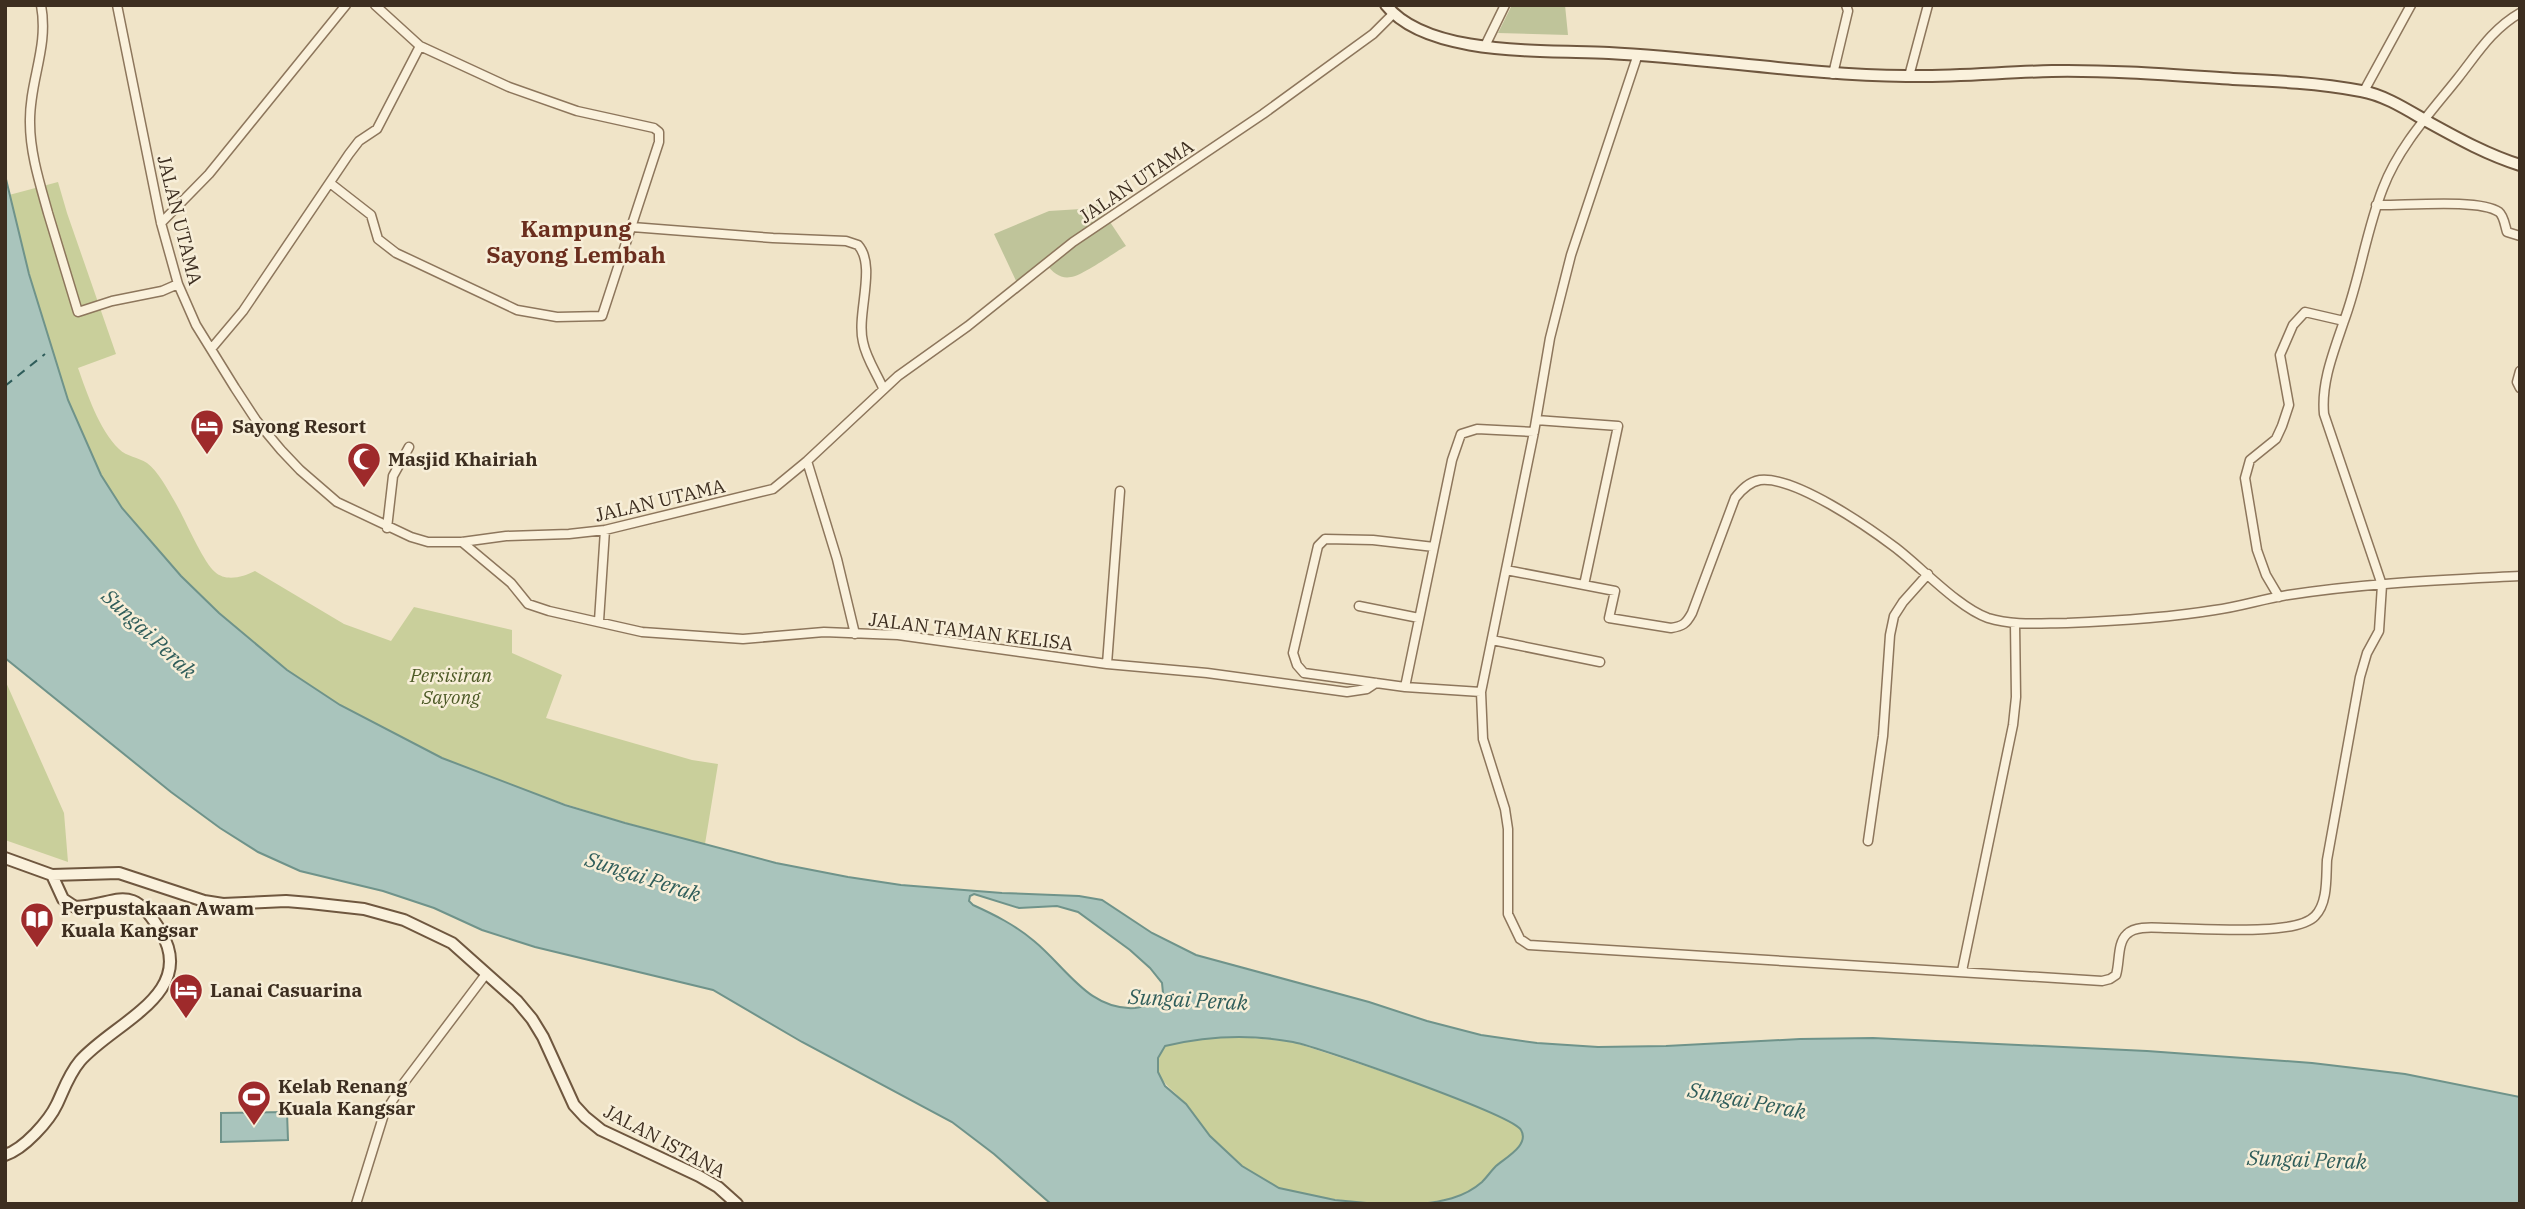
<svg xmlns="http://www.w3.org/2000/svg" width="2525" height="1209" font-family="'IBM Plex Serif',serif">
  <rect width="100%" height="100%" fill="#f0e4c8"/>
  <!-- green -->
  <path fill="#c9cf9b" d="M58,182L67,213L116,354L78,368C87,393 99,430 119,449C127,457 138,457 147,463C158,471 168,490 175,502C185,519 203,562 215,572C226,582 243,577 255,571L344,624L391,641L414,607L512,630V653L562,675L546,718L692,760L718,764L705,844C560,806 410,760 287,670C254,646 224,618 195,590C161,556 126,518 102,476C75,430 60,378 45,328C32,284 20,240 9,195Z
    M5,680L64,813L68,862L5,840Z
    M1232,1036L1293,1042L1417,1083L1514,1122C1529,1137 1523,1144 1509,1156C1493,1168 1480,1189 1460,1196C1415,1209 1349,1203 1303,1194C1294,1192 1285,1191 1277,1187C1252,1176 1228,1156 1210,1136C1202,1127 1196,1116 1188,1106C1169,1084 1146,1078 1165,1045L1188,1040Z"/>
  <!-- cemetery -->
  <path fill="#bfc49a" d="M1512,5H1565L1568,35L1498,33Z
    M1098,204L1126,246C1115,252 1082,276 1071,277C1061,279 1053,273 1047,265L1018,285L994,234L1049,211L1081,209Z"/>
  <!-- water -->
  <path fill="#a9c4bc" stroke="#6f938a" stroke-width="2" fill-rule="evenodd" d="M5,175L29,274L68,400L101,475L122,508L181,576L219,613L287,670L340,705L442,758L565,805L625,823L776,863L848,877L901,885L1002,893L1079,896L1102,900L1152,933L1196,955L1369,1002L1427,1021L1481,1035L1537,1043L1598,1047L1666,1046L1800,1039L1873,1038L2147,1051L2312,1063L2405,1074L2520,1097V1204H1418C1441,1202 1464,1198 1482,1182C1487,1177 1491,1171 1496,1166C1505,1158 1530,1145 1521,1130C1513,1115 1319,1047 1293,1042C1250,1034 1207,1036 1165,1046L1158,1058V1072L1165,1086L1186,1104L1210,1136L1242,1166L1279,1188L1335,1200L1377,1204H1051L994,1154L952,1122L802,1042L713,990L535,947L482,930L434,908L383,891L300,871L258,852L220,828L171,792L5,658ZM974,894L1019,908L1057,906L1078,912L1130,950L1150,968L1162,983L1163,993C1156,1002 1146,1007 1135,1008C1089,1011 1066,967 1034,941C1015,925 995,915 973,905L969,901L970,896Z
    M287,1112L288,1140L221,1142V1113Z"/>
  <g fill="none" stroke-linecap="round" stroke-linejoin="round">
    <!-- ferry -->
    <path stroke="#2f5d5a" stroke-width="2" stroke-dasharray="9 7" stroke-linecap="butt" d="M5,386L45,354"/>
    <!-- street casing -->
    <g stroke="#8d765c" stroke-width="11">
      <path id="street" d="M41,5C49,48 29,81 30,123C30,153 40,184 48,213C58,246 68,279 78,312L112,301L162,291L178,284
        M117,5L161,223L178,284L196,325L235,388L256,420L281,450L300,470L337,502L411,537L428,542H462L506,536L569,534L605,530L773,489L807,461L898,376L968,326L1073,242L1263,114L1373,34L1393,14
        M1485,46L1505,5
        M1638,54L1571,255L1550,338L1534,432L1481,692L1483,739L1505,809L1508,829V914L1520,939L1529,945L2102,981L2110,979L2116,975C2120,962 2117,943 2127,934C2136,925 2156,928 2168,928C2198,928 2296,937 2315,916C2328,903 2326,877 2327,860L2360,677L2367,653L2379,631L2382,585L2324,414C2321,382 2334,351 2344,321
        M1833,74L1848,11L1846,5
        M1909,76L1928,5
        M2364,91L2411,5
        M330,183L371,215L378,239L396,253L517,310L557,317L602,316L659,142V132L654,128L577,111L509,87L420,46L375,5
        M2376,205C2402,206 2479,198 2499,212C2504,216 2505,226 2507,232L2520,236
        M161,223L209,174L346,5
        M632,227L773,238L846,241L858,245C877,266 856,314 863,342C866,358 877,374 883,388
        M211,349L243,311L349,154L359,141L377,129L420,46
        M2520,371L2517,382L2520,388
        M1536,420L1618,426L1584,585
        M807,461L837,559L855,634
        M387,528L393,476L409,447
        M462,542L511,583L528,604L549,611L642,632L743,639L824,632L898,635L1107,664L1207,673L1347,692L1367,689L1376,683
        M1434,547L1373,540L1325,539L1318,546L1293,653L1297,665L1304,673L1405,687L1481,692
        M1506,570L1615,591L1609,618L1671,628C1683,626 1686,624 1692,613L1735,498C1742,489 1749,482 1760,480C1795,476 1868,527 1896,548C1922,568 1959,608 1988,618C2014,626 2041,623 2067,623C2116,621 2166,618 2215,610C2239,607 2263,599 2288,595C2364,583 2443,580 2520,576
        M2279,597L2266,575L2257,550L2245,478L2250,460L2276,439L2282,426L2289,405L2280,355L2293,325L2305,312L2344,321C2360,278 2366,231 2383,188C2399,146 2431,112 2458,78C2477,54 2492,29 2520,13
        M1359,606L1419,618
        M599,621L605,530
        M1492,640L1600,662
        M1107,664L1120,491
        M1405,687L1452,460L1461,434L1477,429L1534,432
        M1868,841L1883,736L1890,635L1894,616L1903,602L1928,574
        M1962,971L2013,725L2016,697L2015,623
        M356,1204L384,1114L403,1084L486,974"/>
    </g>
    <!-- secondary casing -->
    <g stroke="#6f573f" stroke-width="14">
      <path id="secondary" d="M1386,5C1427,57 1547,50 1609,53C1708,58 1807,75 1906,76C1955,77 2004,72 2052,71C2112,70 2173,75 2233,79C2276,81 2319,83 2361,91C2385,95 2409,111 2430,123C2459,139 2488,155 2520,165
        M5,858L52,875L119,873L204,901L223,904L286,901L310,903L364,909L404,920L452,943L517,1001L532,1019L543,1037L574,1105L585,1117L601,1130L699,1176L718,1187L737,1204
        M5,1155C24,1149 49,1121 57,1104C64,1089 69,1074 80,1061C113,1023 198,994 161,932C131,880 118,905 75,907L63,899L52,875"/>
    </g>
    <!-- street -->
    <use href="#street" stroke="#faf1dc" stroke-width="8"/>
    <!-- secondary -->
    <use href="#secondary" stroke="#faf1dc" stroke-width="10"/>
  </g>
  <!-- icons -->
  <defs>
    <g id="hotel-pin" transform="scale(1.75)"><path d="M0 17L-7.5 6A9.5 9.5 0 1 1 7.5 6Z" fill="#9e2a2b" stroke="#f7eed8"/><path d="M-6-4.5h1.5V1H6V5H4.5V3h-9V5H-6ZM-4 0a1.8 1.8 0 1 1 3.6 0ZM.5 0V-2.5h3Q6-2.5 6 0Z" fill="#fff"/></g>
    <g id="mosque-pin" transform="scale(1.75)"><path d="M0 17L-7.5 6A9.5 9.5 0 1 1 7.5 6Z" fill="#9e2a2b" stroke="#f7eed8"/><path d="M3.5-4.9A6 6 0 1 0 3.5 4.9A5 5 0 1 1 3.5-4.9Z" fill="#fff"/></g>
    <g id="library-pin" transform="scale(1.75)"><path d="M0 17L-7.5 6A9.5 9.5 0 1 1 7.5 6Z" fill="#9e2a2b" stroke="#f7eed8"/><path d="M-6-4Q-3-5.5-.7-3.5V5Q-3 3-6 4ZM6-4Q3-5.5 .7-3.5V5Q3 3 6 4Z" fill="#fff"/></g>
    <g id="stadium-pin" transform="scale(1.75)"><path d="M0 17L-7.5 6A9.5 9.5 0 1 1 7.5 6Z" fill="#9e2a2b" stroke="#f7eed8"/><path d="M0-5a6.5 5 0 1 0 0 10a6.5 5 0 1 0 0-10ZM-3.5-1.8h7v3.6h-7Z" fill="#fff"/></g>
  </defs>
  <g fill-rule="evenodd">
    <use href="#hotel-pin" x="207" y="426"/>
    <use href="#mosque-pin" x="364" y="459"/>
    <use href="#library-pin" x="37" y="919"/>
    <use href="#hotel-pin" x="186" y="990"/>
    <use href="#stadium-pin" x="254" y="1097"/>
  </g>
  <g text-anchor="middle" stroke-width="5" stroke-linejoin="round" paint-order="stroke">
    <!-- street labels -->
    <g font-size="19" fill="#3d2e20" stroke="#f7eed8">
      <text transform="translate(1136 181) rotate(-34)" y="7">JALAN UTAMA</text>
      <text transform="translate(180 220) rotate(76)" y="7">JALAN UTAMA</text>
      <text transform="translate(660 500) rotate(-13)" y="7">JALAN UTAMA</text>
      <text transform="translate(971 631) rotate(7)" y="7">JALAN TAMAN KELISA</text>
      <text transform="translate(665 1141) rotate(28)" y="7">JALAN ISTANA</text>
    </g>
    <!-- poi labels -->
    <g font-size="19" font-weight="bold" fill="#3d2e20" stroke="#f7eed8" text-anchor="start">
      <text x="232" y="433">Sayong Resort</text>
      <text x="388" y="466">Masjid Khairiah</text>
      <text x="61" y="915">Perpustakaan Awam<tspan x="61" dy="22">Kuala Kangsar</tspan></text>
      <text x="210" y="997">Lanai Casuarina</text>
      <text x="278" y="1093">Kelab Renang<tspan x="278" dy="22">Kuala Kangsar</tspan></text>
    </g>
    <!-- park labels -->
    <g font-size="19" font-style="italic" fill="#4d5a26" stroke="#f7eed8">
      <text x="451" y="682">Persisiran<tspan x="451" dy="22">Sayong</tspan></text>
    </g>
    <!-- water labels -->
    <g font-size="21" font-style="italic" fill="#2f5d5a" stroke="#f7eed8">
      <text transform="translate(149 634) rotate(43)" y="7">Sungai Perak</text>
      <text transform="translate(643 877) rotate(18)" y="7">Sungai Perak</text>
      <text transform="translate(1188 1000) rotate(3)" y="7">Sungai Perak</text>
      <text transform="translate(1747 1101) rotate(11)" y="7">Sungai Perak</text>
      <text transform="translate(2307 1160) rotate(2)" y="7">Sungai Perak</text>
    </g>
    <!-- quarter labels -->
    <g font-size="23" font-weight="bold" fill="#6b2e1e" stroke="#f7eed8">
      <text x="576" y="237">Kampung<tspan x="576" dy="26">Sayong Lembah</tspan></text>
    </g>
  </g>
  <!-- border -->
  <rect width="2525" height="1209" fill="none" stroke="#3d2e20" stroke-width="14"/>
</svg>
